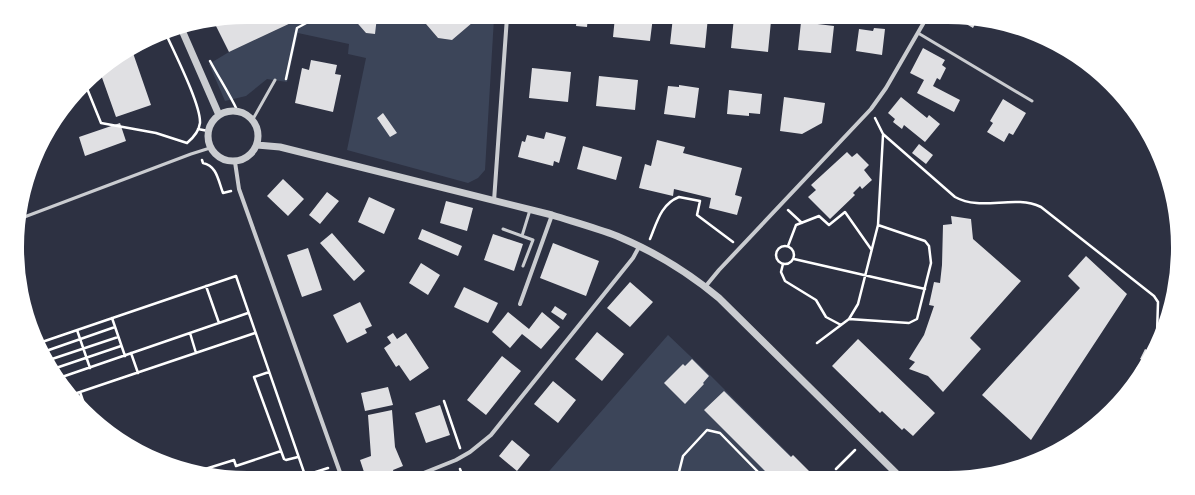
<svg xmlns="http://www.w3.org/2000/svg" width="1195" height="495" font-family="Manrope,sans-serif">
  <rect width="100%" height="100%" fill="#2d3142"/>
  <!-- green -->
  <path fill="#3c4559" d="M290,17H352L366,33L374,34L377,17H420L438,38L452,40L479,17L494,18L485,170L478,178L468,183L347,150L366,58L348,54L349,44L298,33L287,82L267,79L246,96L225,101L209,64L229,52L293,22Z
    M668,335L710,375L811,476L544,477Z"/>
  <!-- building -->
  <path fill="#e0e0e3" d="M248,17H290L293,22L229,52L216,26L228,20Z
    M352,17H377L375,34L366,33Z
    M420,17H479L452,40L438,38Z
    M577,17H588L587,27L576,26Z
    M615,17H653L650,41L613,37Z
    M673,17H708L705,48L670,44Z
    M734,17L771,21L768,52L731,48Z
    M956,18L969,21L976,22L973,28Z
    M801,22L834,26L831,53L798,50Z
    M874,28L885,29L882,55L856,51L859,29L873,31Z
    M923,48L945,60L942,65L946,68L940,80L937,78L933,86L960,100L954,112L917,93L924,80L910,73Z
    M133,53L151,105L116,117L100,72Z
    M311,60L337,65L335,74L341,75L333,112L295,103L302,68L309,70Z
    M532,68L571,72L568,102L529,98Z
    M599,76L638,80L635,110L596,106Z
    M679,85L699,88L695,118L664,114L668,86L679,87Z
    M729,90L762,94L760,114L749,113V116L727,114Z
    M784,97L825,103L822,123L802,134L780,131Z
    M901,97L927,118L929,115L940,124L925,142L904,125L902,129L893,122L895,119L888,113Z
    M1003,99L1026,113L1013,135L1009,133L1004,142L987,132L993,123L990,121Z
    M383,113L397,133L390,137L377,118Z
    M120,123L126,141L85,156L79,137Z
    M546,132L566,137L559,163L554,161L553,166L518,157L522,141L525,142L527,135L544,139Z
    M657,140L685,147L683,153L742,168L735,195L742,197L737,215L709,208L711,198L674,189L673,196L639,188L645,164L651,166Z
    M919,144L933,155L926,164L912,153Z
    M583,146L622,157L616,180L577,169Z
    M847,152L852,157L857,153L869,165L864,170L872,180L862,189L860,186L853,193L855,195L830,219L808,197L816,190L811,185Z
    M283,179L304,199L288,216L267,196Z
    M327,192L339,201L320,224L309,215Z
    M369,197L395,209L384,234L358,222Z
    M446,201L473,208L467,231L440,223Z
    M951,216L971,219L973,239L1021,281L970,338L981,349L943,392L928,376L909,369L915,362L909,359L924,335L934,306L929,305L934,282L940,283L942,265L943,225L952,224Z
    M422,229L462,246L458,256L418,239Z
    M332,233L365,271L354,281L320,243Z
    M493,234L523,244L514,271L484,260Z
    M553,243L599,261L586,296L540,278Z
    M308,248L322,290L302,297L287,255Z
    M1086,256L1127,294L1031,440L982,395L1080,288L1068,276Z
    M421,263L440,275L428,295L409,283Z
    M630,282L653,302L630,327L607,308Z
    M464,287L498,303L488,323L454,307Z
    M360,302L372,326L365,329L367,333L347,343L333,315Z
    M555,306L567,314L563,320L551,312Z
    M508,312L529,329L542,312L560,327L541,349L522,334L510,348L492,332Z
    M597,332L624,354L602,381L575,359Z
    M393,333L397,339L406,333L429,368L410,381L399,365L396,367L384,348L391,343L387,337Z
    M858,339L935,413L913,436L904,428L902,430L882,411L880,413L832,366Z
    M1151,346L1153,347L1139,375L1137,378L1132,376L1137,367L1139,368L1143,360L1140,359L1145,349L1149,351Z
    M502,356L521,371L486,415L467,400Z
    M692,359L709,376L703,383L704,384L685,404L664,383L683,364L685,366Z
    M553,381L576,400L558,423L534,404Z
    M388,387L393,405L365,411L361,393Z
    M724,391L791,457L793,455L814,476L771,477L704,410Z
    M440,405L450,435L426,443L415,413Z
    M392,410L395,447L403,466L393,470L394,473L380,478H366L360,460L371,456L368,415Z
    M512,440L530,455L517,471L499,456Z"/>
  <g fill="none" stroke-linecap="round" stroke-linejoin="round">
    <!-- path -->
    <path stroke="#fff" stroke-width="2.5" d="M195,28L203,24
      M166,34C174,52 201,105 200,123C199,131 193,138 187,143
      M210,61C219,78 229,93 237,110
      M286,79L297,28L310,21L314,17
      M86,86L101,123L156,133L187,143
      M875,118L883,134L955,197C982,212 1013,194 1041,207L1154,296L1158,302L1157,334L1159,335
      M198,129L208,131
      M202,160L203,163C217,166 218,180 223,193L231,191
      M788,210L802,223
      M650,239C657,222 661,204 679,197L700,201L697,215L733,242
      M776 255a9 9 0 1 1 18 0a9 9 0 1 1-18 0Z
      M788,246L796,225L819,216L829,225L845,212L871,249
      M794,259L925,289
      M783,264L781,272L785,281L816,300L826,317L841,325
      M206,286L219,323
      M112,318L125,356
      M849,319L909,323L917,319L931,263L929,246L925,241L878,225
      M77,330L90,368
      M190,333L196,353
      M42,342L236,276L306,478
      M43,342L46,351
      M817,343L849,319L858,304L878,225L883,135
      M46,351L115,327
      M131,353L138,373
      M49,360L118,337
      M53,369L121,346
      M269,372L254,377L284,459L286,460L298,457
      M59,378L248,313
      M80,392L255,333
      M74,394L80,392L85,407
      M444,401L460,448
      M460,469L463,477
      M836,469L855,450
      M202,470L234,460L236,466L281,451
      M678,476L683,456L707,430L720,433L763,477
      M665,477L678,476
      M297,478L328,468"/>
    <!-- service -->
    <path stroke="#caccd0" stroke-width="3" d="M918,33L1032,101
      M253,119L275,80
      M19,219L191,154L210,148
      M503,229L533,240L523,266
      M522,236L530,210"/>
    <!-- minor -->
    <path stroke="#caccd0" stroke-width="4" d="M235,162L239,189L342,478
      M494,201L507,17
      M705,287L719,270L871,109L886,88L927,17
      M520,304L552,215
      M411,478L456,460L470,452L491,435L633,258L639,247"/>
    <!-- tertiary -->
    <path stroke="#caccd0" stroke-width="7" d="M181,28L219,115
      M208 136a25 25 0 1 1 50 0a25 25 0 1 1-50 0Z
      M257,145L280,147L552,215C574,222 596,228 617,236C653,251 689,273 719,298L899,476"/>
  </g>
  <!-- crop -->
  <path d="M0 0H1195V495H0ZM247 24H948A223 223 0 0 1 1171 247V248A223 223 0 0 1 948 471H247A223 223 0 0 1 24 248V247A223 223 0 0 1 247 24Z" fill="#fff" fill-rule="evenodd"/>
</svg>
